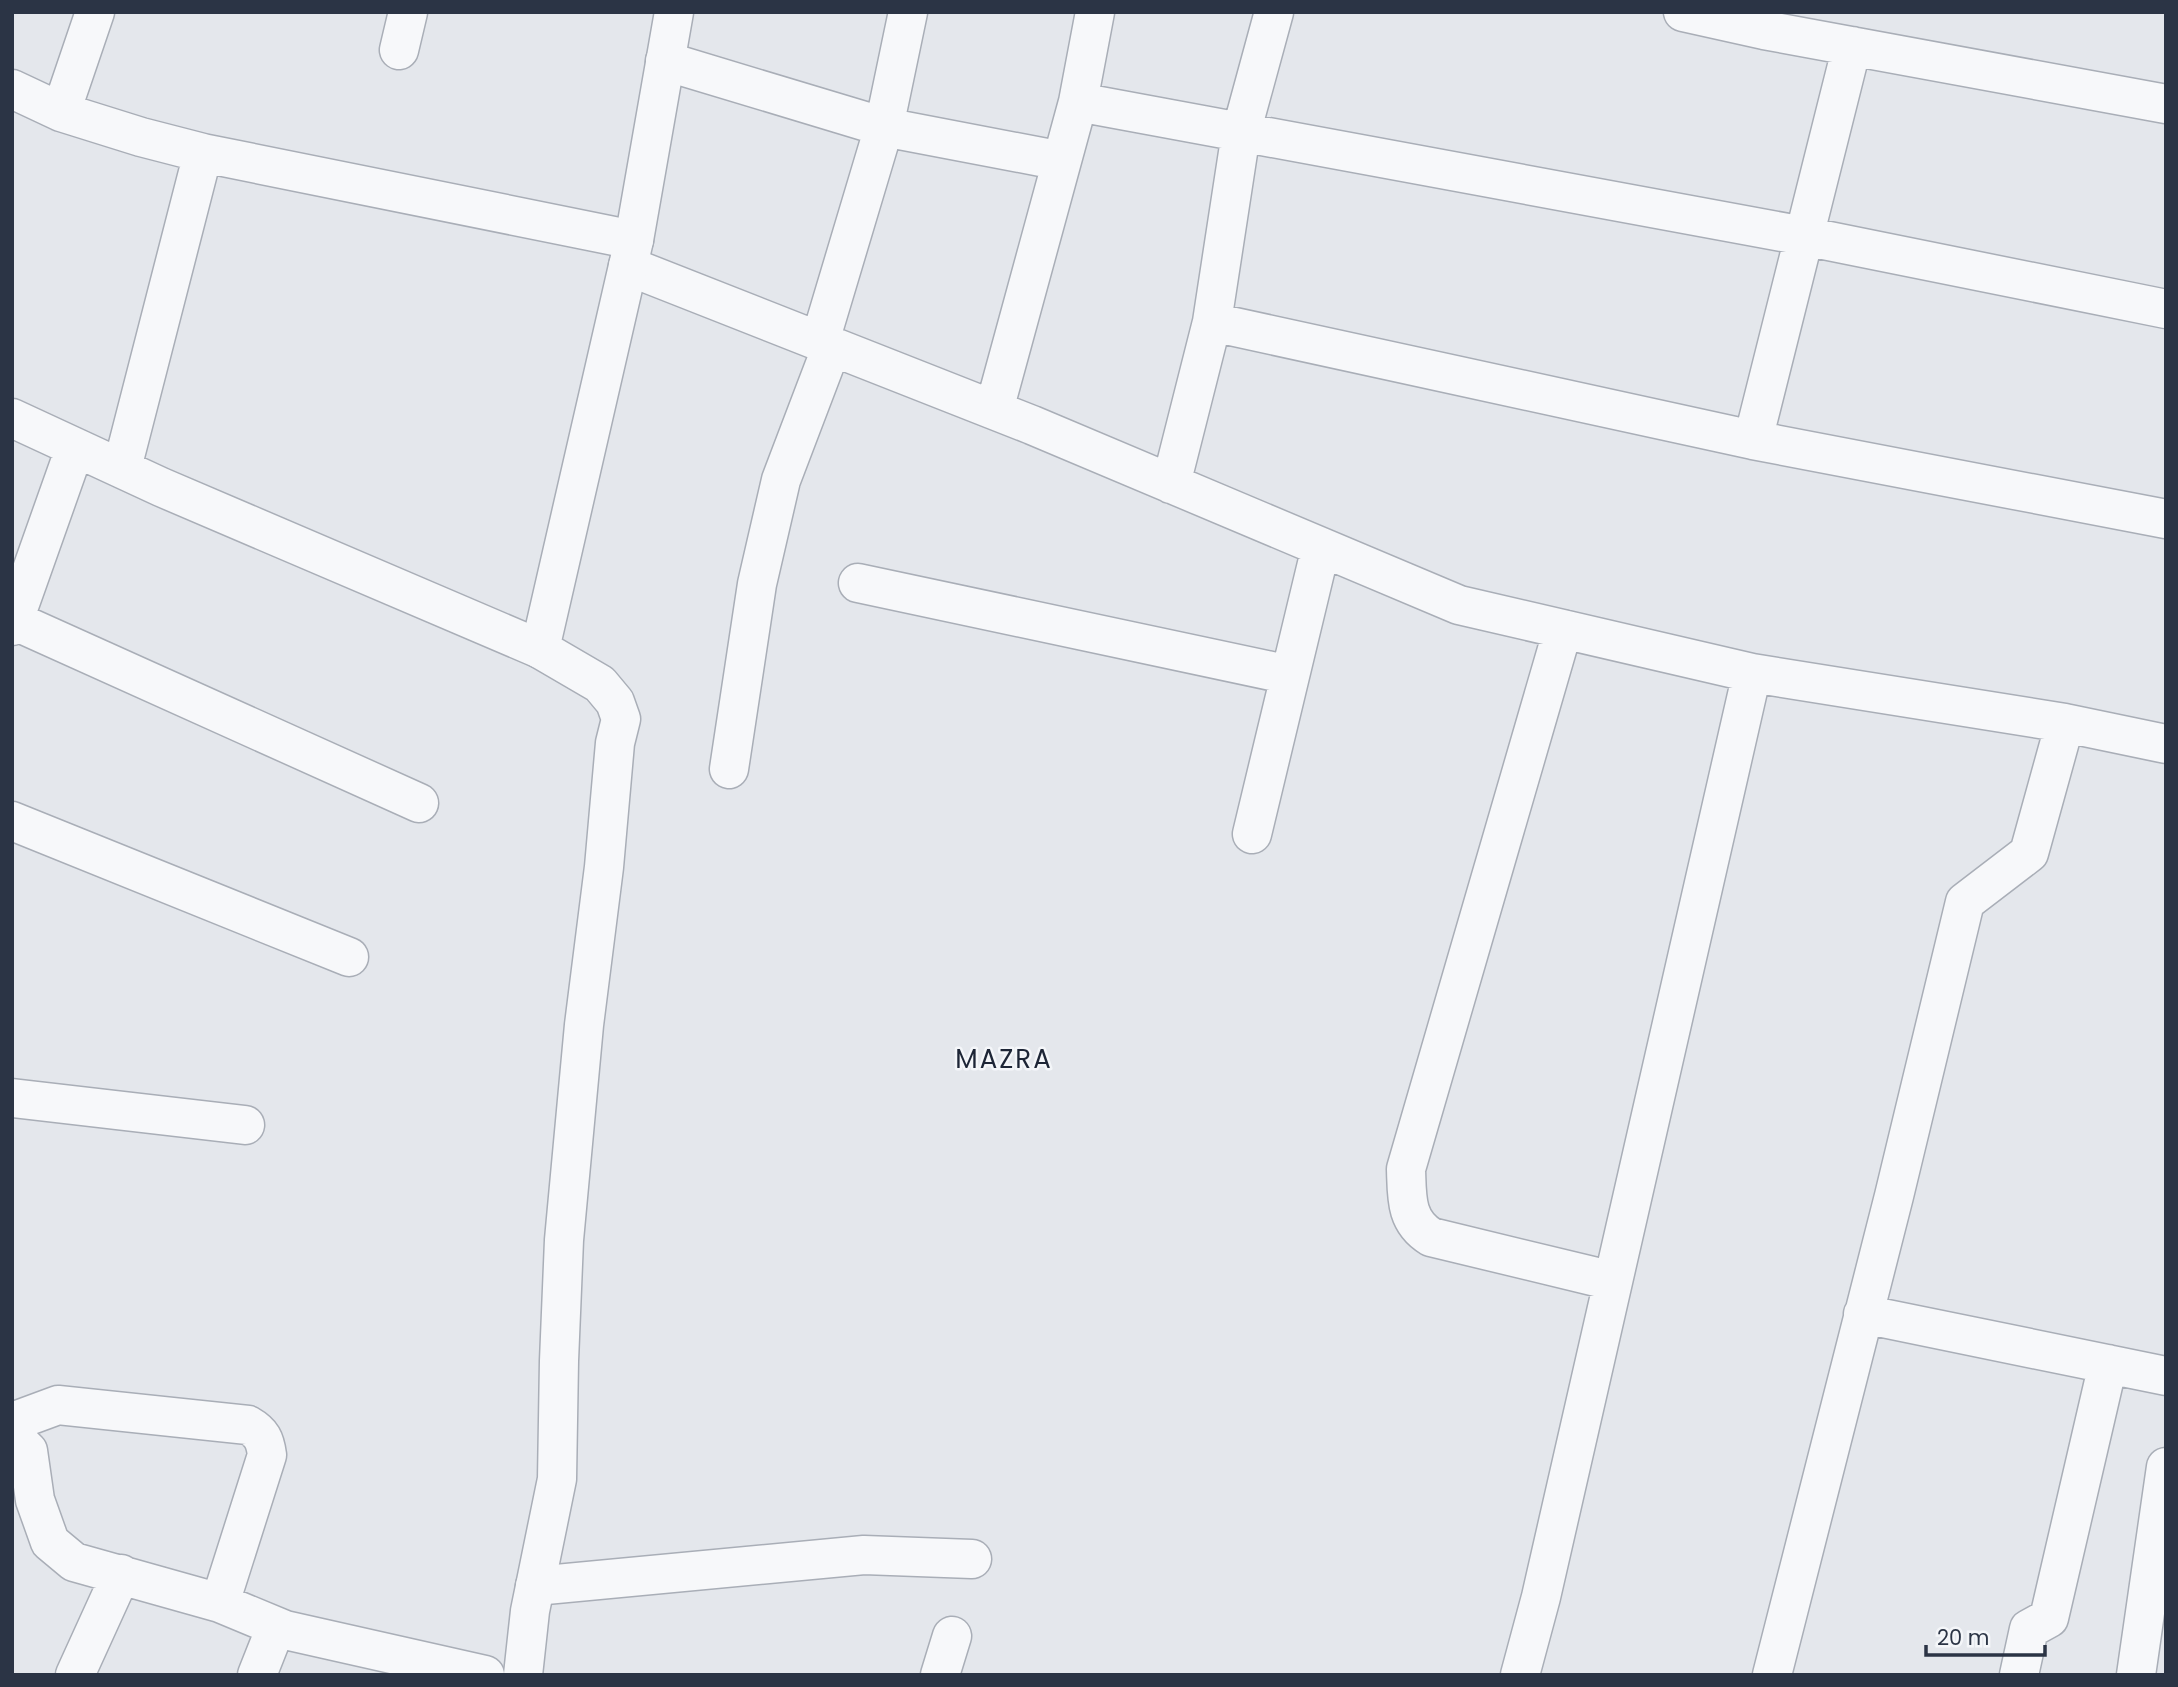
<svg xmlns="http://www.w3.org/2000/svg" width="2178" height="1687" font-family="Poppins,sans-serif">
  <rect width="100%" height="100%" fill="#e4e7ec"/>
  <g fill="none" stroke-linecap="round" stroke-linejoin="round">
    <!-- minor casing -->
    <g stroke="#a9aeb7" stroke-width="41">
      <path id="minor" d="M1683,12L1764,30L2166,104
        M399,50L408,12
        M665,61L884,127L1062,161
        M12,89L61,112L141,137L203,153L634,240
        M1078,102L1804,236L2166,309
        M61,112L95,12
        M628,266L1032,425L1459,605L1752,673L2065,723L2166,744
        M1212,322L1753,440L2166,519
        M820,341L884,127L908,12
        M994,410L1078,102L1095,12
        M12,418L161,487L540,649
        M1753,440L1852,46
        M122,468L203,153
        M1171,484L1212,322L1241,133L1274,12
        M858,583L1290,675
        M15,621L419,803
        M12,626L75,448
        M1563,629L1406,1169C1407,1197 1405,1221 1431,1237L1613,1281
        M729,769L757,584L781,480L832,346
        M12,821L349,957
        M1252,834L1321,547
        M12,1098L245,1125
        M1863,1314L2166,1376
        M12,1422L58,1405L248,1425C262,1433 265,1440 267,1455L220,1603
        M12,1435L28,1451L35,1500L50,1542L74,1562L220,1603L285,1630L485,1675
        M535,1586L864,1555L972,1559
        M75,1675L121,1574
        M257,1675L276,1627
        M940,1675L952,1636
        M1520,1675L1541,1597L1752,673
        M1772,1675L1894,1196L1965,902L2029,853L2065,723
        M2019,1675L2029,1629L2049,1618L2108,1364
        M2136,1675L2166,1467"/>
    </g>
    <!-- tertiary casing -->
    <g stroke="#a9aeb7" stroke-width="41">
      <path id="tertiary" d="M523,1675L530,1611L557,1479L559,1361L564,1240L584,1025L604,867L615,743L621,719L615,702L600,684L540,649L634,240L674,12"/>
    </g>
    <!-- minor -->
    <use href="#minor" stroke="#f7f8fa" stroke-width="38"/>
    <!-- tertiary -->
    <use href="#tertiary" stroke="#f7f8fa" stroke-width="38"/>
  </g>
  <g text-anchor="middle" stroke-width="5" stroke-linejoin="round" paint-order="stroke">
    <!-- quarter labels -->
    <g font-size="26" letter-spacing="2" fill="#1d2536" stroke="#f4f6f9">
      <text x="1004" y="1068">MAZRA</text>
    </g>
  </g>
  <!-- border -->
  <rect width="2178" height="1687" fill="none" stroke="#2b3445" stroke-width="28"/>
  <!-- scale -->
  <path d="M1926 1645v10h119v-10" fill="none" stroke="#2b3445" stroke-width="3.5"/>
  <text x="1937" y="1645" font-size="21" fill="#2b3445" stroke="#f4f6f9" stroke-width="5" paint-order="stroke">20 m</text>
</svg>
